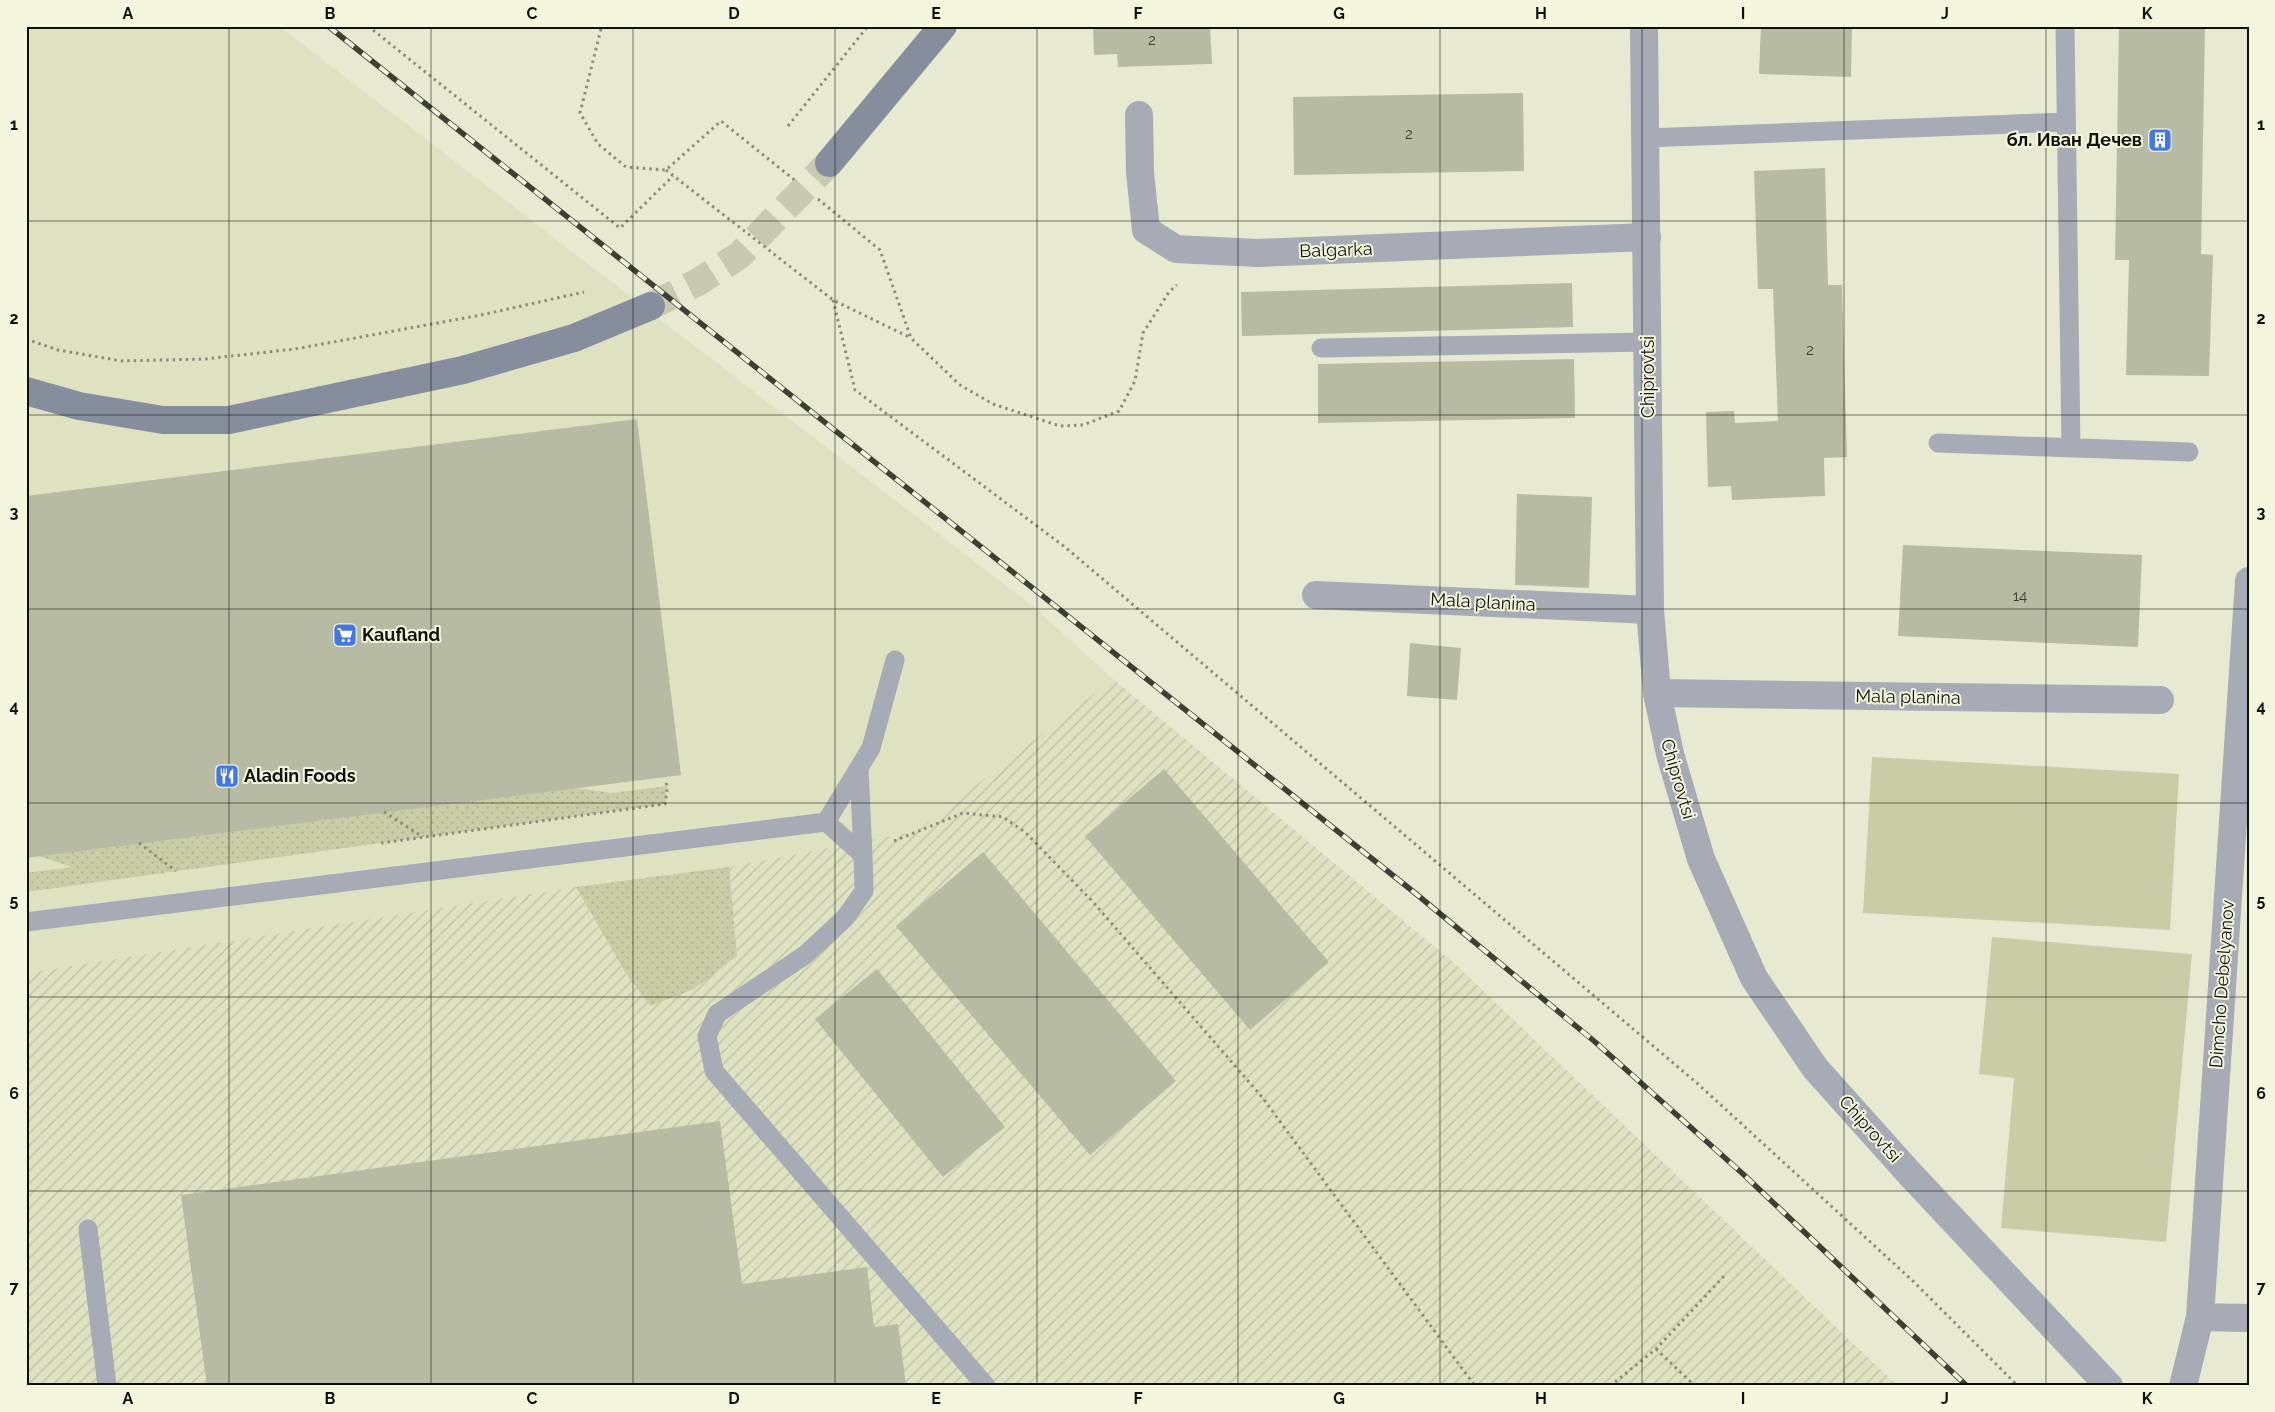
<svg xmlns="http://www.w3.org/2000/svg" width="2275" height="1412" font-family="Raleway,sans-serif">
  <defs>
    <pattern id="industrial-furrows" width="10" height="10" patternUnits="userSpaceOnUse" patternTransform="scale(1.25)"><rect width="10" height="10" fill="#dee2c1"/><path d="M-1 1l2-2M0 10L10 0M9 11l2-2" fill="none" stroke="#bdc1a4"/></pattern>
    <pattern id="grass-dots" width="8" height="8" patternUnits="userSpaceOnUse" patternTransform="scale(1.25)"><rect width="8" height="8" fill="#c9cda6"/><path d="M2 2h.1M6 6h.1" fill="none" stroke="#abaf8d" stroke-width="1.8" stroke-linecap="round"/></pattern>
  </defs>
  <rect width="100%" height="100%" fill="#e7ead1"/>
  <!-- built -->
  <path fill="#dee2c1" d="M26,26H279L1035,608L1113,679L917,831L729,867L576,887L26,973Z"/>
  <!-- industrial -->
  <path fill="url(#industrial-furrows)" d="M1113,679L1453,962L1898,1386H26V973L576,887L729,867L917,831Z"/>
  <!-- grass -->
  <path fill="url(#grass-dots)" d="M667,786L665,804L26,892V873L72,867L38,856L577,788L612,793Z
    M729,867L737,956L694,989L650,1006L627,975L576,887Z"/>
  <!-- park -->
  <path fill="#c9cda6" d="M1872,757L2179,774L2170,930L1863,913Z
    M1992,937L2192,954L2166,1242L2001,1228L2014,1078L1979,1074Z"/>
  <!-- building -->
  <path fill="#b8bba3" d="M1093,26H1210L1212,64L1118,67L1117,54L1094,55Z
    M1761,26H1852L1851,77L1759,74Z
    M2119,26H2205L2201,254L2213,255L2209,376L2126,375L2129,260H2115Z
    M1523,93L1524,171L1294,175L1293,97Z
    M1825,168L1828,285H1842L1847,457L1824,458L1825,496L1732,500L1731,486L1708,487L1706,412L1734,411L1735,423L1778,421L1773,289H1758L1754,171Z
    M1572,283L1573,327L1242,336L1241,292Z
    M1574,359L1575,418L1318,423V364Z
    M637,419L681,775L26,858V496Z
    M1517,494L1592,497L1589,588L1515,585Z
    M1903,545L2142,555L2138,647L1898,636Z
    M1410,643L1461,648L1457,700L1407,696Z
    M1164,769L1329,962L1250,1030L1085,836Z
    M983,852L1176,1081L1090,1155L896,926Z
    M877,969L1005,1127L943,1177L815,1019Z
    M720,1121L742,1284L867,1267L874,1327L898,1324L906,1386H207L181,1195Z"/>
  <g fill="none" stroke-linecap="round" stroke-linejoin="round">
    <!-- secondary-tunnel -->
    <path stroke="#c7c9b3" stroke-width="28" stroke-dasharray="28 14" stroke-linecap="butt" d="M651,306L698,282L740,255L829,163"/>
    <!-- path -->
    <path stroke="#8b8d7b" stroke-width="3" stroke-dasharray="2.5 4" stroke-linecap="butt" d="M368,26L620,228L673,176
      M601,29L580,113L598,144L626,167L666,170L721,121L797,182
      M788,126L868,26
      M666,170L833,300L911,338
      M818,199L880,250L911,338L960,385L993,404L1060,426L1083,425L1119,411L1135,381L1143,333L1169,292L1177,285
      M833,300L855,390L1065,547L1698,1084L1914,1282L2018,1386
      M26,339L58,350L122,361L205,359L295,349L481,315L584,292
      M384,812L423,837
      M894,841L963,813L1003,817L1025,832L1093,902L1262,1097L1475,1386
      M139,843L176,871
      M381,843L665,804L667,791L666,779
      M1656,1349L1693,1384
      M1610,1386L1656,1349L1725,1275"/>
    <!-- service -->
    <path stroke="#a6abb5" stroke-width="19" d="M2065,26L2071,448
      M1646,138L2066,122
      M1321,348L1648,342
      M1938,443L2189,452
      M859,768L863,855
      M826,822L863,855L864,891L845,918L805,955L717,1014L707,1036L714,1071L986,1386
      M26,922L826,822L871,748L895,660
      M88,1229L107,1386"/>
    <!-- minor -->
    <path stroke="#a6abb5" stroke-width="28" d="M1139,115L1140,172L1146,230L1176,249L1257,253L1647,237
      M1316,595L1650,610
      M1657,693L2160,700
      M2200,1317L2249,1318
      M2183,1386L2200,1317L2249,581"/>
    <!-- tertiary -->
    <path stroke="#a6abb5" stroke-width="28" d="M1644,26L1650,610L1657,693L1670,754L1701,859L1754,978L1815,1068L1910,1174L2109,1386"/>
    <!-- secondary -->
    <path stroke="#868d9c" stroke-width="28" d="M829,163L943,26
      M26,391L79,406L163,420H229L463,370L574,338L651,306"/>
    <!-- rail casing -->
    <g stroke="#3d3f33" stroke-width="5.5">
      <path id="rail" d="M328,26L1415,893L1594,1041L1743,1174L1967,1386"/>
    </g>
    <!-- rail -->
    <use href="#rail" stroke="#f4f7de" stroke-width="4" stroke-dasharray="11" stroke-linecap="butt"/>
  </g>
  <!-- grid -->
  <path fill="none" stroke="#0f1008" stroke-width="1" stroke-opacity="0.55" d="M229,26V1386M431,26V1386M633,26V1386M835,26V1386M1037,26V1386M1238,26V1386M1440,26V1386M1642,26V1386M1844,26V1386M2046,26V1386M26,221H2249M26,415H2249M26,609H2249M26,803H2249M26,997H2249M26,1191H2249"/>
  <!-- icons -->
  <defs>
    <g id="building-square" transform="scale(1.25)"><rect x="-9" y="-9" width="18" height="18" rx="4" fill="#4277e7" stroke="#f4f7de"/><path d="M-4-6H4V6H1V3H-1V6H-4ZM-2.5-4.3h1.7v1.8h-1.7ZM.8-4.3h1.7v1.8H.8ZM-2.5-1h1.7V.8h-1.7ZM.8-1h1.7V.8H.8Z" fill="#fff"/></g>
    <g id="supermarket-square" transform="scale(1.25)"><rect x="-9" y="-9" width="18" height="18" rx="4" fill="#4277e7" stroke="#f4f7de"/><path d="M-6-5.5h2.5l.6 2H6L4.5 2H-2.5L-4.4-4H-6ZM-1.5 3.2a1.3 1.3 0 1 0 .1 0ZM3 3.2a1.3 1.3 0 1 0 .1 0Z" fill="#fff"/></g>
    <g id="restaurant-square" transform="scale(1.25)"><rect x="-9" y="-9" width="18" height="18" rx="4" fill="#4277e7" stroke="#f4f7de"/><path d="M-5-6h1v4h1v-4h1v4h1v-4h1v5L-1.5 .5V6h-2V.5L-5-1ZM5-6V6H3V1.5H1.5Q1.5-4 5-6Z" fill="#fff"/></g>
  </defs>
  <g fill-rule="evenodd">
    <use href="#building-square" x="2160" y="140"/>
    <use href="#supermarket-square" x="345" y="635"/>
    <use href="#restaurant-square" x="227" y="776"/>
  </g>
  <g text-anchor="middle" stroke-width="4" stroke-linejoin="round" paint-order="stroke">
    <!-- number labels -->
    <g font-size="15" fill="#393b2f">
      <text x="1152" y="45">2</text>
      <text x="1409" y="139">2</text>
      <text x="1810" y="355">2</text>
      <text x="2020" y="601">14</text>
    </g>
    <!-- poi labels -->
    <g font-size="18" font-weight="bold" fill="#0f1008" stroke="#f4f7de" text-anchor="start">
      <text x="2142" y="146" text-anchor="end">бл. Иван Дечев</text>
      <text x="362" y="641">Kaufland</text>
      <text x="244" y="782">Aladin Foods</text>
    </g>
    <!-- street labels -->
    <g font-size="18" fill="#0f1008" stroke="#f4f7de">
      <text transform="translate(1336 250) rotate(-2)" y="6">Balgarka</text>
      <text transform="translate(1648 377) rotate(-90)" y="6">Chiprovtsi</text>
      <text transform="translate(1483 602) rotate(3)" y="6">Mala planina</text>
      <text transform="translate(1908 697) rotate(1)" y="6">Mala planina</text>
      <text transform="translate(1678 779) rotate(74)" y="6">Chiprovtsi</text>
      <text transform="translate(2222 984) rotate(-86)" y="6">Dimcho Debelyanov</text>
      <text transform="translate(1870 1129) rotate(48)" y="6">Chiprovtsi</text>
    </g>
  </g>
  <!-- border -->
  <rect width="2275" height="1412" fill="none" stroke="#f4f7de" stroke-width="55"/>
  <rect x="28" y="28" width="2220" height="1356" fill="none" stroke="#0f1008" stroke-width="2"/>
  <g font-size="16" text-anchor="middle" font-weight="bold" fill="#0f1008">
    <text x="128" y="19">A</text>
    <text x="330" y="19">B</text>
    <text x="532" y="19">C</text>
    <text x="734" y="19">D</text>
    <text x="936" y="19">E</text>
    <text x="1138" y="19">F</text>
    <text x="1339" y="19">G</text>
    <text x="1541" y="19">H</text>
    <text x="1743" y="19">I</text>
    <text x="1945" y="19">J</text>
    <text x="2147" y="19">K</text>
    <text x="14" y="130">1</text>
    <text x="2261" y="130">1</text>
    <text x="14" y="324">2</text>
    <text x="2261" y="324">2</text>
    <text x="14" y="518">3</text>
    <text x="2261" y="518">3</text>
    <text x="14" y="712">4</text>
    <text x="2261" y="712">4</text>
    <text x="14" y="906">5</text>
    <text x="2261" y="906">5</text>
    <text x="14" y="1099">6</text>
    <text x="2261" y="1099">6</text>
    <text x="14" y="1293">7</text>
    <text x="2261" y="1293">7</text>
    <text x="128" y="1404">A</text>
    <text x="330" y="1404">B</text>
    <text x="532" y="1404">C</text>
    <text x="734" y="1404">D</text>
    <text x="936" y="1404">E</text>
    <text x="1138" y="1404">F</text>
    <text x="1339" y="1404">G</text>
    <text x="1541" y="1404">H</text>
    <text x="1743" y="1404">I</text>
    <text x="1945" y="1404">J</text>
    <text x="2147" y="1404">K</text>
  </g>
</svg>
